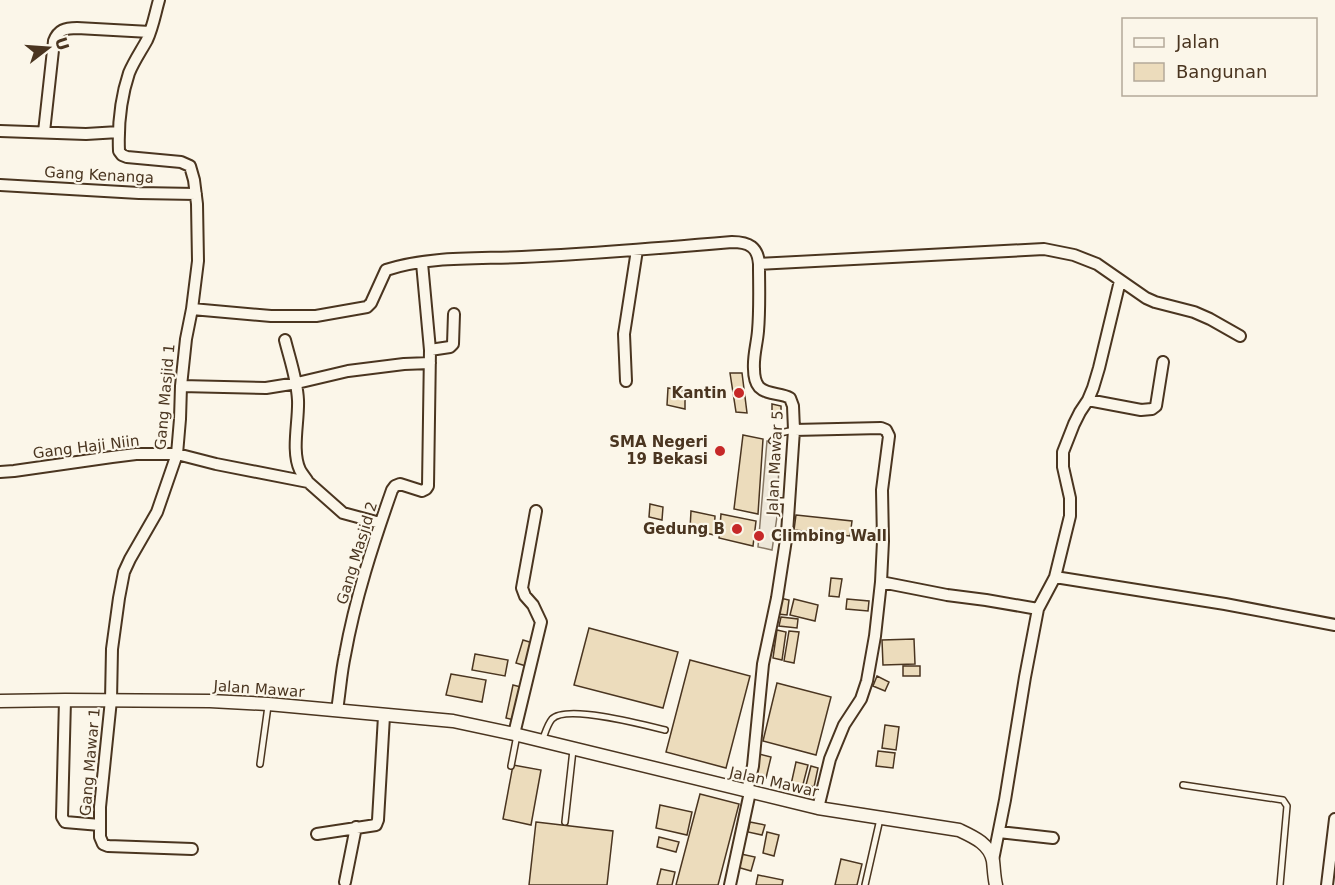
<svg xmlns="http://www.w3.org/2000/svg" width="1335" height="885" font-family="'DejaVu Sans',sans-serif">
  <rect width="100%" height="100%" fill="#fbf6e9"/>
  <!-- parking -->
  <path fill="#ede7d9" stroke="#887966" stroke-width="1.5" d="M767,441L779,442L778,510L772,550L758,547Z"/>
  <!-- building -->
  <path fill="#ecdcbc" stroke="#4a3520" stroke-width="1.5" d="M730,373H742L747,413L736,412Z
    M668,388L685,391V409L667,405Z
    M772,404L781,406V418L772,417Z
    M743,435L763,439L758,514L734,509Z
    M650,504L663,507L662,520L649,517Z
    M691,511L715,516L714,535L690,529Z
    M721,514L756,521L753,546L719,538Z
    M796,515L852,521L850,536L794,530Z
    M831,578L842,579L839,597L829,596Z
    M780,598L789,600L787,615L778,614Z
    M794,599L818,605L815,621L790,615Z
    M847,599L869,601L868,611L846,609Z
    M781,617L798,619L797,628L779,626Z
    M589,628L678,652L663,708L574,685Z
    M777,630L786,632L782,660L773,658Z
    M789,631L799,632L794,663L784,661Z
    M914,639L915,664L883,665L882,640Z
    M523,640L533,643L526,666L516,663Z
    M475,654L508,660L505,676L472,670Z
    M690,660L750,676L726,768L666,752Z
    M903,666H920V676H903Z
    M451,674L486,680L482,702L446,695Z
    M877,676L889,682L885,691L873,686Z
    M777,683L831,697L816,755L763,741Z
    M513,685L521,687L514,720L506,718Z
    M885,725L899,727L896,750L882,748Z
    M878,751L895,753L893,768L876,766Z
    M759,754L771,757L766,778L754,775Z
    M796,762L808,765L801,792L790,789Z
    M513,765L541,770L531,825L503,819Z
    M811,766L818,768L814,787L806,785Z
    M700,794L739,804L718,885H676Z
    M660,805L692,812L687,835L656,828Z
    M536,822L613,831L607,885H529Z
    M750,822L765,825L762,835L748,832Z
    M767,832L779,835L774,856L763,853Z
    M659,837L679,842L676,852L657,847Z
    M741,854L755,857L751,871L737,867Z
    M841,859L862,864L857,885H835Z
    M661,869L675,872L672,885H657Z
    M758,875L783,880L782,885H756Z"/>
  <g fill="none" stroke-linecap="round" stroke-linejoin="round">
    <!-- service casing -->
    <g stroke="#4a3520" stroke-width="8">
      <path id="service" d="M772,441L780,433L794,430
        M778,501H789
        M542,741C545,734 547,725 552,719C566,704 645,725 665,730
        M260,764L268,706
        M511,766L517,735
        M1183,785L1283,800L1287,806L1280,885
        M565,822L573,750
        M865,885L880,819"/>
    </g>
    <!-- minor casing -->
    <g stroke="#4a3520" stroke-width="14">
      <path id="minor" d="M159,0C155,14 153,27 147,40C141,51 134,61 129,73C121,97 118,126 119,151L122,155L127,157L181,162L190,166L194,180L197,204L198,261L192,309L186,339L181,386L180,419L177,454L157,512L130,559L124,572L119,598L112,649L111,700L100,807V837L103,844L108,846L192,849
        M0,131L86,134L119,132
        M44,132L54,41C58,30 65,28 77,28L150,32
        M0,185L139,193L196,194
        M192,309L271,316H316L367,307L371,303L386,270C429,256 477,259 522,257C592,254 662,248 732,242C749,242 758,247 759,264L1044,249L1074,255L1097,264L1146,298L1155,302L1194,312L1210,319L1240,336
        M285,340C290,360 297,379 298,400C299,421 291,451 300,470C302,474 306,478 308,482
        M430,350L450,347L453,344L454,314
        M626,381L624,334L637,250
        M181,386L266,388L297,383L348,371L404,364L430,363
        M1088,400L1141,410L1152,409L1156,406L1163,362
        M794,430L881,428L886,430L889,436L882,490L883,541L881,582L875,636L867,681L861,699L844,725L830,759L818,808
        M0,472L14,471L112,457L136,454H177L216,464L308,482L343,513L380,523
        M1055,577L1225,604L1335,625
        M881,582L947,595L986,600L1038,609
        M65,700L62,817L65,822L100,825
        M337,710C340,692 341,673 345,655C355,599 373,544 392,490L395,486L400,484L422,491L426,489L428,486L430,350L422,263
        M514,734L541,622L533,605L525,596L522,588L536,511
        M747,791L753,766L763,664L777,598L787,533L794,430L793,406L790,398C781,393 767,395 759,387C755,382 754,375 754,369C753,356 757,344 758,331C760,309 759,286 759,264
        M999,832L1053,838
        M317,834L376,825L378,820L384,716
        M993,860L1005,800L1025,677L1038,609L1055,577L1070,516V498L1063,467V452L1074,424L1080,412L1088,400L1093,388L1099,368L1120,281
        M345,882L356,827
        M730,885L750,792
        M1327,885L1335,819"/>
    </g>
    <!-- tertiary casing -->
    <g stroke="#4a3520" stroke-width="15">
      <path id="tertiary" d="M0,701L65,700L210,701L268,704L453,721L514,734L818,808L959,830C974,837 990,844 993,861C994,869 994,877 996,885"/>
    </g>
    <!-- service -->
    <use href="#service" stroke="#fbf6e9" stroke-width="5"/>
    <!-- minor -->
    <use href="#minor" stroke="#fbf6e9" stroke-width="10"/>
    <!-- tertiary -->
    <use href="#tertiary" stroke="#fbf6e9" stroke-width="12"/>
  </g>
  <!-- markers -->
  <g fill="#c62828" stroke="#fbf6e9" stroke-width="2">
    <circle cx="739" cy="393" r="6"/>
    <circle cx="720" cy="451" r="6"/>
    <circle cx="737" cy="529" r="6"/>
    <circle cx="759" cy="536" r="6"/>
  </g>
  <g text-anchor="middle" stroke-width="4.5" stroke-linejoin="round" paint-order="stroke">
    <!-- street labels -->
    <g font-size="15" fill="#4a3520" stroke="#fbf6e9">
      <text transform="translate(99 175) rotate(3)" y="5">Gang Kenanga</text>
      <text transform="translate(165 397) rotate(-85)" y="5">Gang Masjid 1</text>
      <text transform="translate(86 447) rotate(-7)" y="5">Gang Haji Niin</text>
      <text transform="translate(775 463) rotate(-87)" y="5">Jalan Mawar 5</text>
      <text transform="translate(357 553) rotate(-73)" y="5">Gang Masjid 2</text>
      <text transform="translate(259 689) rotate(4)" y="5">Jalan Mawar</text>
      <text transform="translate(90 762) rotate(-85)" y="5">Gang Mawar 1</text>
      <text transform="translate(774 782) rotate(13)" y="5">Jalan Mawar</text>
    </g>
    <!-- poi labels -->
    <g font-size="15" font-weight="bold" fill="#4a3520" stroke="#fbf6e9" text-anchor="end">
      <text x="727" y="398">Kantin</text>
      <text x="708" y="447">SMA Negeri<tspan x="708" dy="17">19 Bekasi</tspan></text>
      <text x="725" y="534">Gedung B</text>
      <text x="771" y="541" text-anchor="start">Climbing Wall</text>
    </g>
  </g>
  <!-- legend -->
  <rect x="1122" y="18" width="195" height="78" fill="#fbf6e9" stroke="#b4a999" stroke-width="1.5"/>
  <rect x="1134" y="38" width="30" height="9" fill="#fbf6e9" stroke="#b4a999" stroke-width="1.5"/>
  <text x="1176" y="48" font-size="18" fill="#4a3520">Jalan</text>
  <rect x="1134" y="63" width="30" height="18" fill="#ecdcbc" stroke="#b4a999" stroke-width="1.5"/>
  <text x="1176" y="78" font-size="18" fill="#4a3520">Bangunan</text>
  <!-- north arrow -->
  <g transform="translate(48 48) rotate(73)" stroke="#fbf6e9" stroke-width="4.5" paint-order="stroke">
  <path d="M0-4.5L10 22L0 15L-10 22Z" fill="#4a3520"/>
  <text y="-9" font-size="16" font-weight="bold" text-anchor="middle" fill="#4a3520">U</text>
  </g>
</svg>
